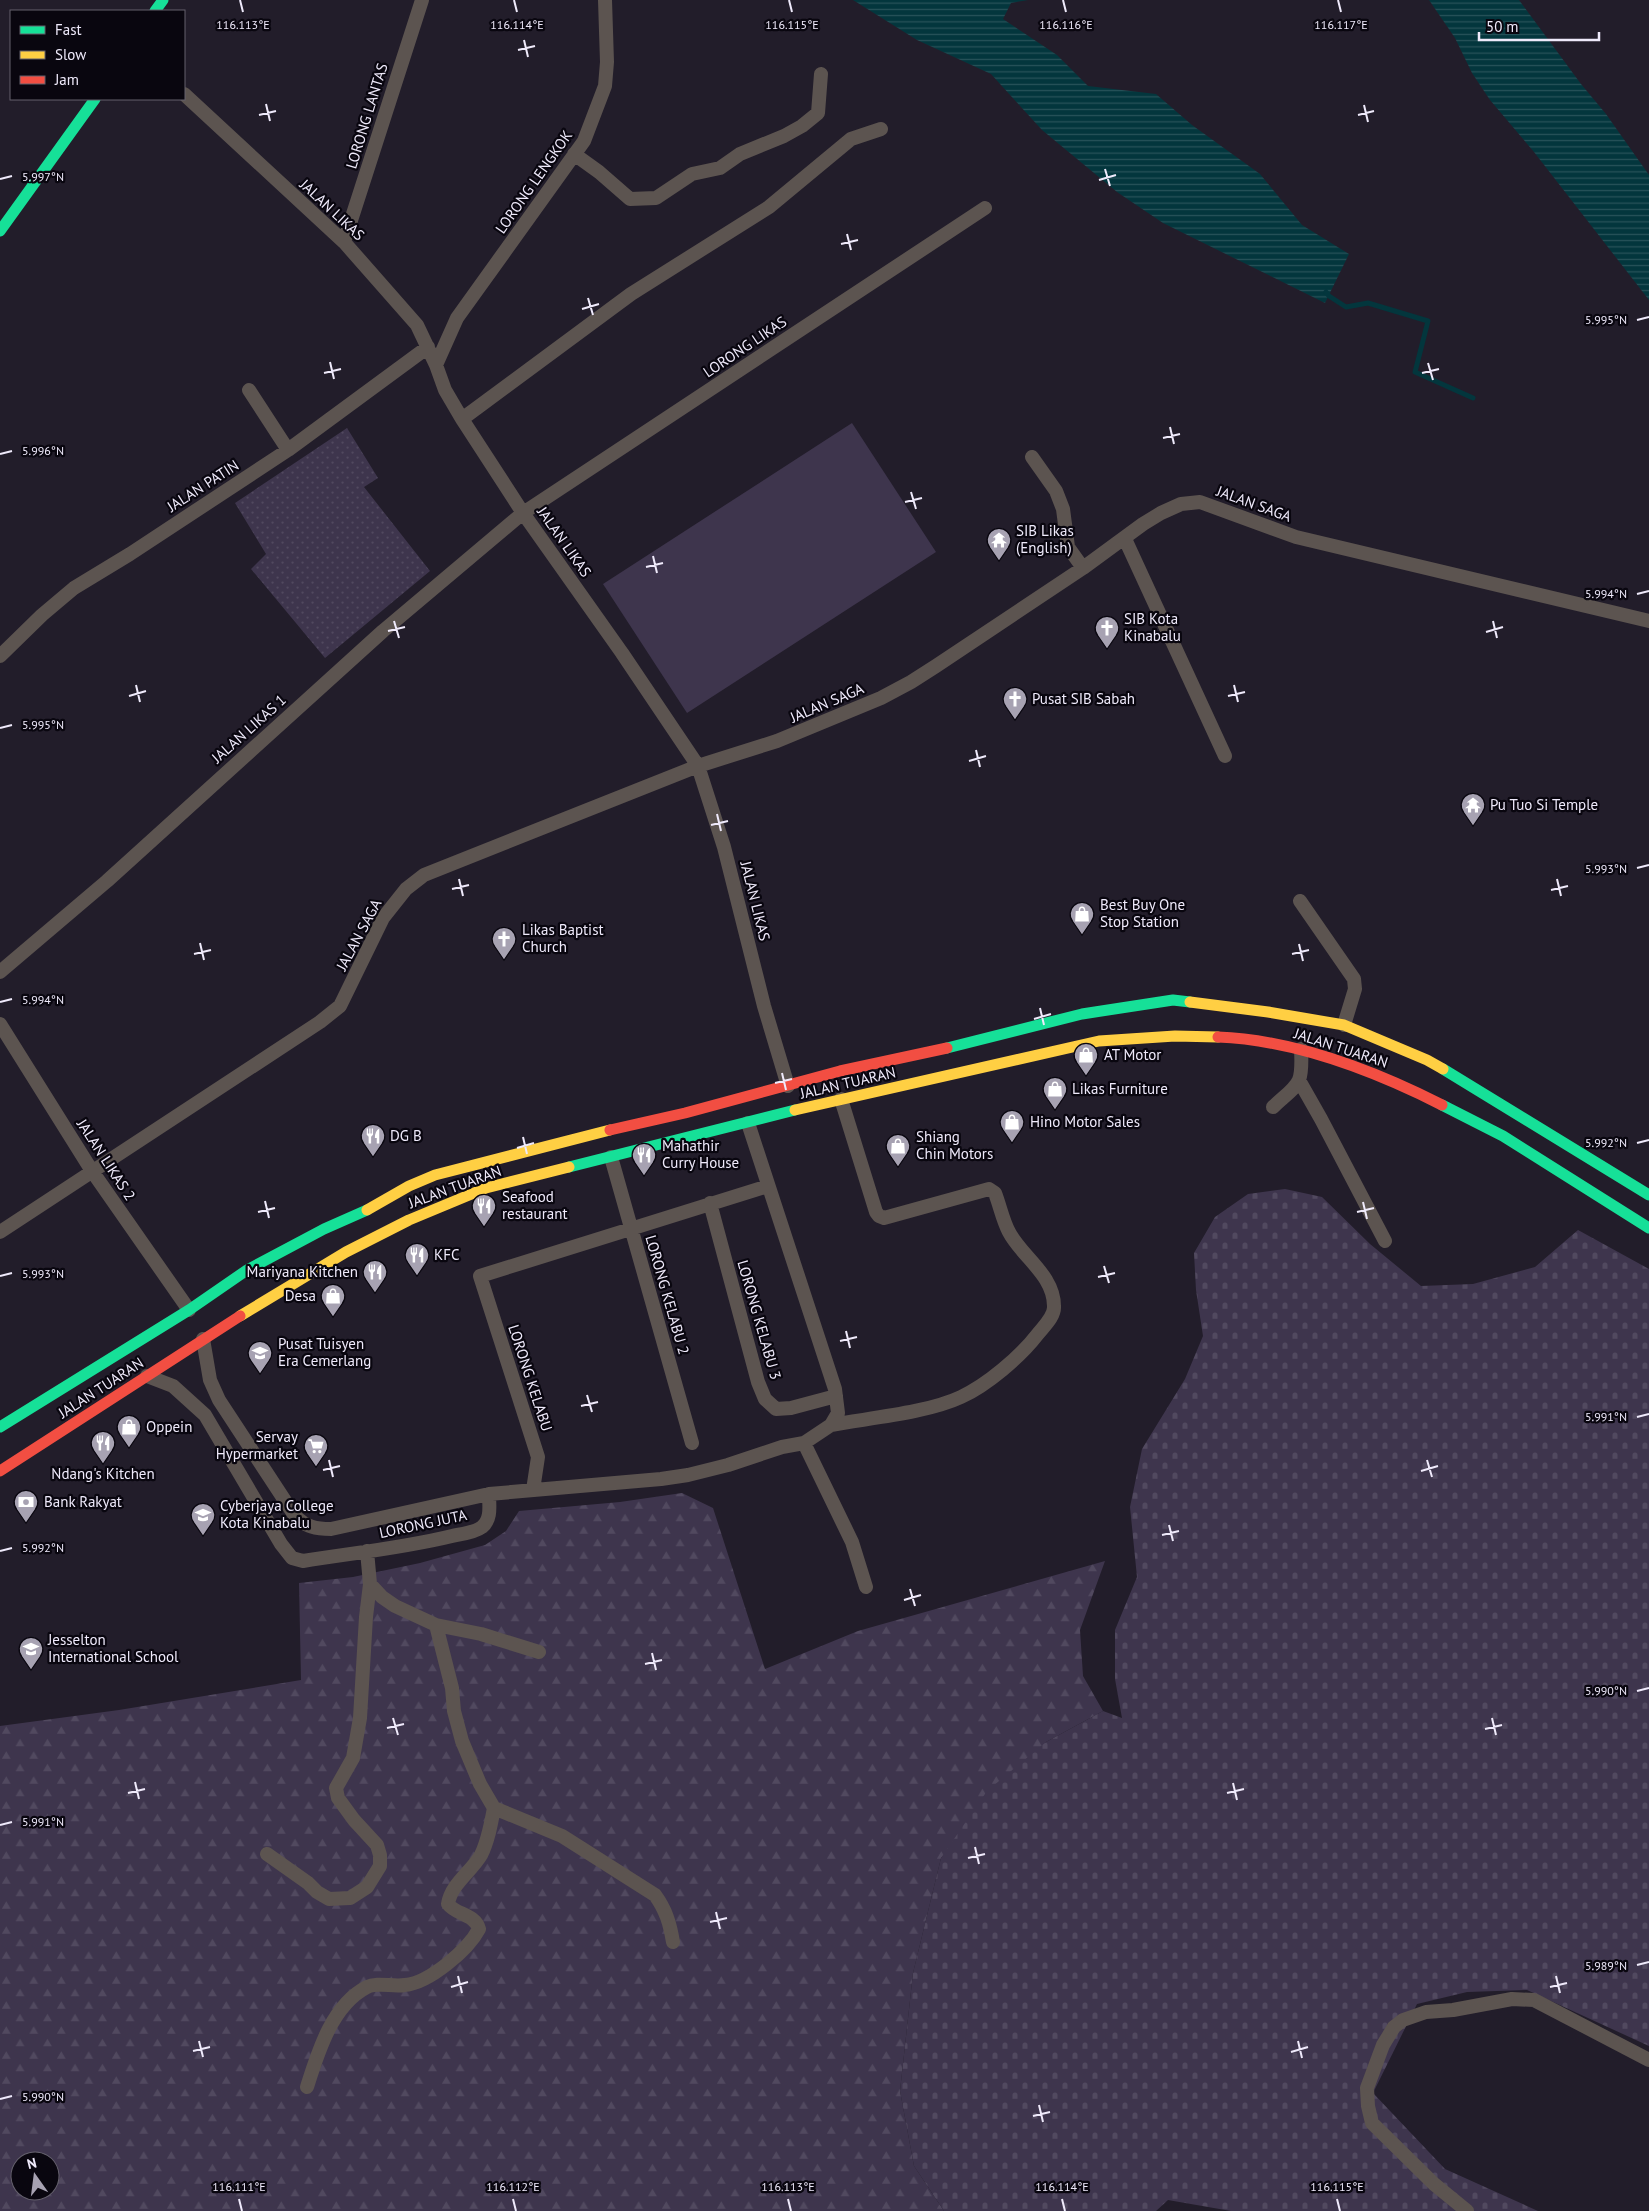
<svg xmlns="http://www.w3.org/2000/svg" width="1649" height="2211" font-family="'PT Sans',sans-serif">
  <defs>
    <pattern id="forest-firs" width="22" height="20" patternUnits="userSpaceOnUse" patternTransform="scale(1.25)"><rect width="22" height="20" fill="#3e354d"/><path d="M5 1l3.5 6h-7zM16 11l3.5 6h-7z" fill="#51495f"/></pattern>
    <pattern id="cemetery-stones" width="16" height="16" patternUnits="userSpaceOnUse" patternTransform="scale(1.25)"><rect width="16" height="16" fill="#3e354d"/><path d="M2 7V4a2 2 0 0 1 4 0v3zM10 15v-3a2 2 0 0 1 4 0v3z" fill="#51495f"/></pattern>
    <pattern id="park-dots" width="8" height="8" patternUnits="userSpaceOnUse" patternTransform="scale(1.25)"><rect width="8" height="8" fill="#3e354d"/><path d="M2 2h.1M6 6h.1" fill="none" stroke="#51495f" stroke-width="1.8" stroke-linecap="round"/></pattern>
    <pattern id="water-rules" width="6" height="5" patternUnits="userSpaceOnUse" patternTransform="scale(1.25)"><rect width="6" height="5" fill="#03363d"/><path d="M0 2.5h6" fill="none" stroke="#28535a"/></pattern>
  </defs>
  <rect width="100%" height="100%" fill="#221d2a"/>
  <!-- forest -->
  <path fill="url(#forest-firs)" fill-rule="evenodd" d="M682,1493L713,1508L765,1669L858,1631L1105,1561L1080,1630L1083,1676L1103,1711L1046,1742L941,1858L913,1973L900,2091L914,2166L944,2211H0V1726L119,1710L301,1680L299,1583L353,1577L420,1563L485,1545L506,1531L519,1511L620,1502ZM20,2161H50V2191H20Z"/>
  <!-- cemetery -->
  <path fill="url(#cemetery-stones)" d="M1285,1189L1322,1197L1370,1244L1421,1286L1473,1284L1535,1267L1578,1230L1649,1269V2046L1527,1990L1467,1992L1417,2004L1373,2093L1445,2169L1538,2211H1231L1168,2200L1156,2211H944L914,2166L900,2091L913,1973L941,1858L987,1791L1046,1742L1103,1711L1122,1718L1115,1679V1630L1137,1577L1130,1507L1142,1449L1185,1379L1203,1336L1196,1290L1194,1253L1215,1217L1248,1194Z"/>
  <!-- park -->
  <path fill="url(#park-dots)" d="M347,428L378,478L364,487L430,571L325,658L251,569L266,554L235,503Z"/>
  <!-- pitch -->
  <path fill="#3e354d" d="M852,423L936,552L687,713L603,584Z"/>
  <!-- water -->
  <path fill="url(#water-rules)" d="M853,0H1028L1011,3L1003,19L1057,55L1088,86L1156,94L1192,125L1260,174L1302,225L1349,254L1325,303L1163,223L1117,192L1042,130L991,74L917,40Z
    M1429,0H1519L1581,84L1606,114L1649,175V300L1534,152L1490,100L1472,73L1455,38Z"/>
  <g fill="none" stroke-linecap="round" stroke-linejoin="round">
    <!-- stream -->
    <path stroke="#03363d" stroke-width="5" d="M1326,292L1329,296L1346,307L1368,303L1428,321L1415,372L1473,398"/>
    <!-- street -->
    <path stroke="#5c5450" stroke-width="14" d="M184,94L344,242L417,325L436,365L445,390L462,419L523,513L622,653L698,766L724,847L764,1006L788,1086
      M574,154L599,172L630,199L656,198L692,174L720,168L740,154L784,136L802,126L818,113L821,74
      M344,242L422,0
      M436,365L457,318L584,141L605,86L607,62L605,0
      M249,390L288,450
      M462,419L631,294L769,207L851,139L881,129
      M1032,457L1056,491L1063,509L1068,547L1083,568
      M1125,539L1225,756
      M0,656L42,615L74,588L130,554L288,450L428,347
      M1300,901L1354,979L1355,989L1344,1025
      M0,972L107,881L383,631L523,513L985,208
      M0,1024L92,1171L189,1310
      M1300,1082L1321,1119L1385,1241
      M1273,1107C1299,1083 1303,1086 1301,1049
      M611,1157L692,1443
      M710,1203L758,1382L765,1399L776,1409L791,1408L836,1396
      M0,1232L320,1022L340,1006L383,918L406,889L424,875L698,766L777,741L881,698L911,682L936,666L1083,568L1143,524L1161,513L1181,504L1200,502L1296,537L1649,621
      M203,1339L210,1380L219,1400L295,1516C306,1527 316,1529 331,1529L489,1494L661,1479L688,1475L728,1465L782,1447L804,1443L831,1425L838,1413L835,1389L748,1123
      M147,1376L173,1386L205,1415L281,1544L292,1558L303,1561C353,1553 403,1548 452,1536C461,1534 474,1533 482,1527C492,1519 489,1505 489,1494
      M831,1425C869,1418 927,1413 961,1397C987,1385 1020,1357 1037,1335C1043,1327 1055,1317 1054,1306C1054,1275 1022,1257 1009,1232C1003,1221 1000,1206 995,1193L989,1189L884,1218L879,1216L876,1212L841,1099
      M804,1443L852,1542L866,1587
      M533,1490L538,1457L480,1276L768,1186
      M370,1584L382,1597L395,1606L436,1625L481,1634L539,1652
      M436,1625L452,1688L454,1711L462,1741L480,1784L494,1808L562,1836L655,1895C666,1910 670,1924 673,1942
      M267,1854L308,1883L317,1892L329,1899L350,1898L367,1887L380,1866V1855L377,1845L354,1820L338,1798L336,1788L353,1758L360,1718L366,1617L370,1584L367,1551
      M307,2087C318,2052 332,2005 367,1987C377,1982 393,1987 405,1985C429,1983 468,1950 479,1929C475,1914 456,1915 448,1904C451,1884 471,1872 481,1855C488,1841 491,1824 494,1808
      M1467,2211L1434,2184L1372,2123L1368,2106L1367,2088L1383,2045L1394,2027L1403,2020L1426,2012L1453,2010L1512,1999L1534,2000L1649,2060"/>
    <!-- fast -->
    <path stroke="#16e098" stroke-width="11" d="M155,11L163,0
      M0,231L95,99
      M947,1048L1082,1014L1173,1000L1190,1002
      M1443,1069L1649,1195
      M1442,1105L1503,1136L1649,1228
      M569,1167L795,1110
      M0,1427L189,1310L247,1270L324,1229L367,1210"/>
    <!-- slow -->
    <path stroke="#ffcf43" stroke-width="11" d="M1190,1002L1268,1012L1344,1025L1427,1060L1443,1069
      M795,1110L1099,1041L1175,1036L1218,1037
      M367,1210L409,1186L435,1175L610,1130
      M240,1316L346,1252L409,1220L486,1188L569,1167"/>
    <!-- jam -->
    <path stroke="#f24e42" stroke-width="11" d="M1218,1037C1295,1040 1373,1070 1442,1105
      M610,1130L685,1113L840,1071L947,1048
      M0,1471L240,1316"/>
  </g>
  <!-- ticks -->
  <path fill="none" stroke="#efeafb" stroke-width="2" d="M240,0L243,12M514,0L517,12M789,0L792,12M1063,0L1066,12M1338,0L1341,12M524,40L528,57M518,50L535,46M266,104L270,121M1364,105L1368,122M259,115L276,111M1358,115L1374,111M1105,169L1110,186M0,179L12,176M1099,180L1116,175M847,234L851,250M841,244L858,240M588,298L593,315M582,309L599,304M1637,320L1649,317M330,362L334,379M1428,363L1433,380M324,373L341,369M1422,373L1439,369M1170,427L1174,444M1163,438L1180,434M0,454L12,451M911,492L916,509M905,502L922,498M653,556L657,573M646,567L663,563M1637,594L1649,591M394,621L399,638M1493,621L1497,638M388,631L405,627M1486,632L1503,627M136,685L140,702M1234,685L1238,702M129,696L146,691M1228,696L1245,692M0,728L12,725M976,750L980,767M969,761L986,756M717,814L721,831M711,825L728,821M1637,868L1649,865M459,879L463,896M1557,879L1561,896M452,889L469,885M1551,890L1568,886M200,943L204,960M1299,944L1303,961M194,954L211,950M1292,954L1309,950M0,1002L12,999M1040,1008L1044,1025M1034,1019L1051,1014M782,1073L786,1090M775,1083L792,1079M523,1137L527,1154M1637,1143L1649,1140M517,1148L534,1143M265,1201L269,1218M1363,1202L1367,1219M258,1212L275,1208M1357,1212L1374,1208M1104,1266L1109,1283M0,1276L12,1273M1098,1277L1115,1273M846,1331L850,1348M840,1341L857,1337M587,1395L592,1412M581,1406L598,1402M1637,1417L1649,1414M329,1460L333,1477M1427,1460L1432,1477M323,1470L340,1466M1421,1471L1438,1466M1169,1525L1173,1541M1162,1535L1179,1531M0,1551L12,1548M910,1589L915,1606M904,1600L921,1595M652,1653L656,1670M645,1664L662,1660M1637,1691L1649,1688M393,1718L398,1735M1492,1718L1496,1735M387,1728L404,1724M1485,1729L1502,1725M135,1782L139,1799M1233,1783L1237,1800M128,1793L145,1789M1227,1793L1244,1789M0,1825L12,1822M975,1847L979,1864M968,1858L985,1854M716,1912L720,1929M710,1922L727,1918M1637,1965L1649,1962M458,1976L462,1993M1556,1976L1560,1993M451,1987L468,1982M1550,1987L1567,1983M199,2041L203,2057M1298,2041L1302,2058M193,2051L210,2047M1291,2052L1308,2047M0,2099L12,2096M1039,2105L1043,2122M1033,2116L1050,2112M239,2199L242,2211M513,2199L516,2211M788,2199L791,2211M1062,2199L1065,2211M1337,2199L1340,2211"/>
  <!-- icons -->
  <defs>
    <g id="temple-pin" transform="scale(1.25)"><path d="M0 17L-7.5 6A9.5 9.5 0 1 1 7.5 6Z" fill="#a7a2b2" stroke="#09060f"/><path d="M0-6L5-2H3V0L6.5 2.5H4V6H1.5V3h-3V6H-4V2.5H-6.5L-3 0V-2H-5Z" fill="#fff"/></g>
    <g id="church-pin" transform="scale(1.25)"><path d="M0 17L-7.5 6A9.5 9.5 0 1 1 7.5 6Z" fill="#a7a2b2" stroke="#09060f"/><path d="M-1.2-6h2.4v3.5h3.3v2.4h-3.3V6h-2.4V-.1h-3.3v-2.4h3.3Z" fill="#fff"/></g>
    <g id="shop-pin" transform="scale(1.25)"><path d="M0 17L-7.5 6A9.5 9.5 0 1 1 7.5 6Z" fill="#a7a2b2" stroke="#09060f"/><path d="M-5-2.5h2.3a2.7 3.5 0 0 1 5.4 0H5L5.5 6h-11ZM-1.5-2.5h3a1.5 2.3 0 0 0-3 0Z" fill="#fff"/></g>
    <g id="restaurant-pin" transform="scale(1.25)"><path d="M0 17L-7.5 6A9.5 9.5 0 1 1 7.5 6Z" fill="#a7a2b2" stroke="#09060f"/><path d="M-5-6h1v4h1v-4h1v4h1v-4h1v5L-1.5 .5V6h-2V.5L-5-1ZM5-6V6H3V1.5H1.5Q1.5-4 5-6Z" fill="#fff"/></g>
    <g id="school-pin" transform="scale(1.25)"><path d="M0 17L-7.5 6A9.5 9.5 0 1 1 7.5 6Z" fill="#a7a2b2" stroke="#09060f"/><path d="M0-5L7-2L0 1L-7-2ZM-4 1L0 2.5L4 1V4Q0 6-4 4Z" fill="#fff"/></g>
    <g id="supermarket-pin" transform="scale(1.25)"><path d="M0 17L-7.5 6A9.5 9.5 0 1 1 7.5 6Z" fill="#a7a2b2" stroke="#09060f"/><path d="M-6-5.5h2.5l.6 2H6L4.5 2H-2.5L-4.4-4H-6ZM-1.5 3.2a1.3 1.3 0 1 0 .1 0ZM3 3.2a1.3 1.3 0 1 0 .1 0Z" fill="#fff"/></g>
    <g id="bank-pin" transform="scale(1.25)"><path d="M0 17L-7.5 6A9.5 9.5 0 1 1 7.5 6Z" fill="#a7a2b2" stroke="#09060f"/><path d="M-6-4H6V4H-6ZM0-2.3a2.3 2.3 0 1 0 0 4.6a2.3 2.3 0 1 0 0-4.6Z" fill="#fff"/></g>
    <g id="university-pin" transform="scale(1.25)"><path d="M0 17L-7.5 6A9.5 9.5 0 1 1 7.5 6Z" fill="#a7a2b2" stroke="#09060f"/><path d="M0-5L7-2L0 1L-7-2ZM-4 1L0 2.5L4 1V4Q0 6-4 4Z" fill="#fff"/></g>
  </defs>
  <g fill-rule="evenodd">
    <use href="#temple-pin" x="999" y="540"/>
    <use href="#church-pin" x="1107" y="628"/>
    <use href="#church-pin" x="1015" y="699"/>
    <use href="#temple-pin" x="1473" y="805"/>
    <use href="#shop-pin" x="1082" y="914"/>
    <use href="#church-pin" x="504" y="939"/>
    <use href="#shop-pin" x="1086" y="1055"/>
    <use href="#shop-pin" x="1055" y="1089"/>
    <use href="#shop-pin" x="1012" y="1122"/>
    <use href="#restaurant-pin" x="373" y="1136"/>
    <use href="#shop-pin" x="898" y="1146"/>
    <use href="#restaurant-pin" x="644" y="1155"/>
    <use href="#restaurant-pin" x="484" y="1206"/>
    <use href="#restaurant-pin" x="417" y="1255"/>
    <use href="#restaurant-pin" x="375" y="1272"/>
    <use href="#shop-pin" x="333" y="1296"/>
    <use href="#school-pin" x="260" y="1353"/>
    <use href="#shop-pin" x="129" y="1427"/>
    <use href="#restaurant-pin" x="103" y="1443"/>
    <use href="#supermarket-pin" x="316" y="1446"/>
    <use href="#bank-pin" x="26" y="1502"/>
    <use href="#university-pin" x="203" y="1515"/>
    <use href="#school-pin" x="31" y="1649"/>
  </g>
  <g text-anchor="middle" stroke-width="4.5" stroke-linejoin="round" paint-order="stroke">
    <!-- street labels -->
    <g font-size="15" fill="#efeafb" stroke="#09060f">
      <text transform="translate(367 116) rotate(-73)" y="5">LORONG LANTAS</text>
      <text transform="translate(534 182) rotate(-55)" y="5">LORONG LENGKOK</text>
      <text transform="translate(332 210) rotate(43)" y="5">JALAN LIKAS</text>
      <text transform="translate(745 347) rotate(-34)" y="5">LORONG LIKAS</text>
      <text transform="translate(203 486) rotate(-33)" y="5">JALAN PATIN</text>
      <text transform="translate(1254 504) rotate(20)" y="5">JALAN SAGA</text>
      <text transform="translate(564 542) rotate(55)" y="5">JALAN LIKAS</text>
      <text transform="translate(827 703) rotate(-23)" y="5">JALAN SAGA</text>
      <text transform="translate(249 729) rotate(-42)" y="5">JALAN LIKAS 1</text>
      <text transform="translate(755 901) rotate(76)" y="5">JALAN LIKAS</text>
      <text transform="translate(359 935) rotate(-62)" y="5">JALAN SAGA</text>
      <text transform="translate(1341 1048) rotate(18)" y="5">JALAN TUARAN</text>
      <text transform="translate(848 1083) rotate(-13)" y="5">JALAN TUARAN</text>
      <text transform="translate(106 1160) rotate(57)" y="5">JALAN LIKAS 2</text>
      <text transform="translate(455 1187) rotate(-20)" y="5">JALAN TUARAN</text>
      <text transform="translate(667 1295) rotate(74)" y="5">LORONG KELABU 2</text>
      <text transform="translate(759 1320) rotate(74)" y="5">LORONG KELABU 3</text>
      <text transform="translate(530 1378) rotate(72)" y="5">LORONG KELABU</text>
      <text transform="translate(101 1388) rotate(-33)" y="5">JALAN TUARAN</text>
      <text transform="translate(423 1524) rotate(-12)" y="5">LORONG JUTA</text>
    </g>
    <!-- poi labels -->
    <g font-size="15" fill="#efeafb" stroke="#09060f" text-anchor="start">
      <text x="1016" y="536">SIB Likas<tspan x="1016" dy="17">(English)</tspan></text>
      <text x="1124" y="624">SIB Kota<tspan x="1124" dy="17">Kinabalu</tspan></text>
      <text x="1032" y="704">Pusat SIB Sabah</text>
      <text x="1490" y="810">Pu Tuo Si Temple</text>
      <text x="1100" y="910">Best Buy One<tspan x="1100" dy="17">Stop Station</tspan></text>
      <text x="522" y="935">Likas Baptist<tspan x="522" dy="17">Church</tspan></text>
      <text x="1104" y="1060">AT Motor</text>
      <text x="1072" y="1094">Likas Furniture</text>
      <text x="1030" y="1127">Hino Motor Sales</text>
      <text x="390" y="1141">DG B</text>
      <text x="916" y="1142">Shiang<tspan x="916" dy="17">Chin Motors</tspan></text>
      <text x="662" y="1151">Mahathir<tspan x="662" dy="17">Curry House</tspan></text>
      <text x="502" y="1202">Seafood<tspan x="502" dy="17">restaurant</tspan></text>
      <text x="434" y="1260">KFC</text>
      <text x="358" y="1277" text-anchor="end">Mariyana Kitchen</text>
      <text x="316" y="1301" text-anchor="end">Desa</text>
      <text x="278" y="1349">Pusat Tuisyen<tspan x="278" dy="17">Era Cemerlang</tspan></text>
      <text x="146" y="1432">Oppein</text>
      <text x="298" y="1442" text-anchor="end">Servay<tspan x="298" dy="17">Hypermarket</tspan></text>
      <text x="103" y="1479" text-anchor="middle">Ndang's Kitchen</text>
      <text x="44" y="1507">Bank Rakyat</text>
      <text x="220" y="1511">Cyberjaya College<tspan x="220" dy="17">Kota Kinabalu</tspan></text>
      <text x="48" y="1645">Jesselton<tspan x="48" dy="17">International School</tspan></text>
    </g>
  </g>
  <g font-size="12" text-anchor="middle" fill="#efeafb" stroke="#09060f" stroke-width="4.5" stroke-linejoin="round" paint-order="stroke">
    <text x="243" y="29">116.113°E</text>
    <text x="517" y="29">116.114°E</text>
    <text x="792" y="29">116.115°E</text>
    <text x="1066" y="29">116.116°E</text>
    <text x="1341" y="29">116.117°E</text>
    <text x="43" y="181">5.997°N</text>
    <text x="1606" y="324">5.995°N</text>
    <text x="43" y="455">5.996°N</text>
    <text x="1606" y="598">5.994°N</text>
    <text x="43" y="729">5.995°N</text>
    <text x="1606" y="873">5.993°N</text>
    <text x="43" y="1004">5.994°N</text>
    <text x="1606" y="1147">5.992°N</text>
    <text x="43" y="1278">5.993°N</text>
    <text x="1606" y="1421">5.991°N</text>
    <text x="43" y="1552">5.992°N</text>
    <text x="1606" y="1695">5.990°N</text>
    <text x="43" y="1826">5.991°N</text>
    <text x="1606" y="1970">5.989°N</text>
    <text x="43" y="2101">5.990°N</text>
    <text x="239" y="2191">116.111°E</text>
    <text x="513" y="2191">116.112°E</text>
    <text x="788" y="2191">116.113°E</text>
    <text x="1062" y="2191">116.114°E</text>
    <text x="1337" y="2191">116.115°E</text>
  </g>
  <!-- legend -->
  <rect x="10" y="10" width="175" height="90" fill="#09060f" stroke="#65616d"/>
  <rect x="20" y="26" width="25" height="8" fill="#16e098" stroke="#65616d"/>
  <text x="55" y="35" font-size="15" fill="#efeafb">Fast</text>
  <rect x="20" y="51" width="25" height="8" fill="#ffcf43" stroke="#65616d"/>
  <text x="55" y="60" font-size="15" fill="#efeafb">Slow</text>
  <rect x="20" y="76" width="25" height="8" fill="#f24e42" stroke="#65616d"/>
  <text x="55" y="85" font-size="15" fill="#efeafb">Jam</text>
  <!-- north arrow -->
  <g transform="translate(35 2176) rotate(346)"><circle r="24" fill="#09060f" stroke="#65616d"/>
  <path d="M0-4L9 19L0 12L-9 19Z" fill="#a7a2b2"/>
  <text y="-8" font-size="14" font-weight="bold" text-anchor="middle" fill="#efeafb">N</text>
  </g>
  <!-- scale -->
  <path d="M1479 32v8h120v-8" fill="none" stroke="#efeafb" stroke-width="2.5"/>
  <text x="1486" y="32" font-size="15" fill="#efeafb" stroke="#09060f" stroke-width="4" paint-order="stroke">50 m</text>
</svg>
